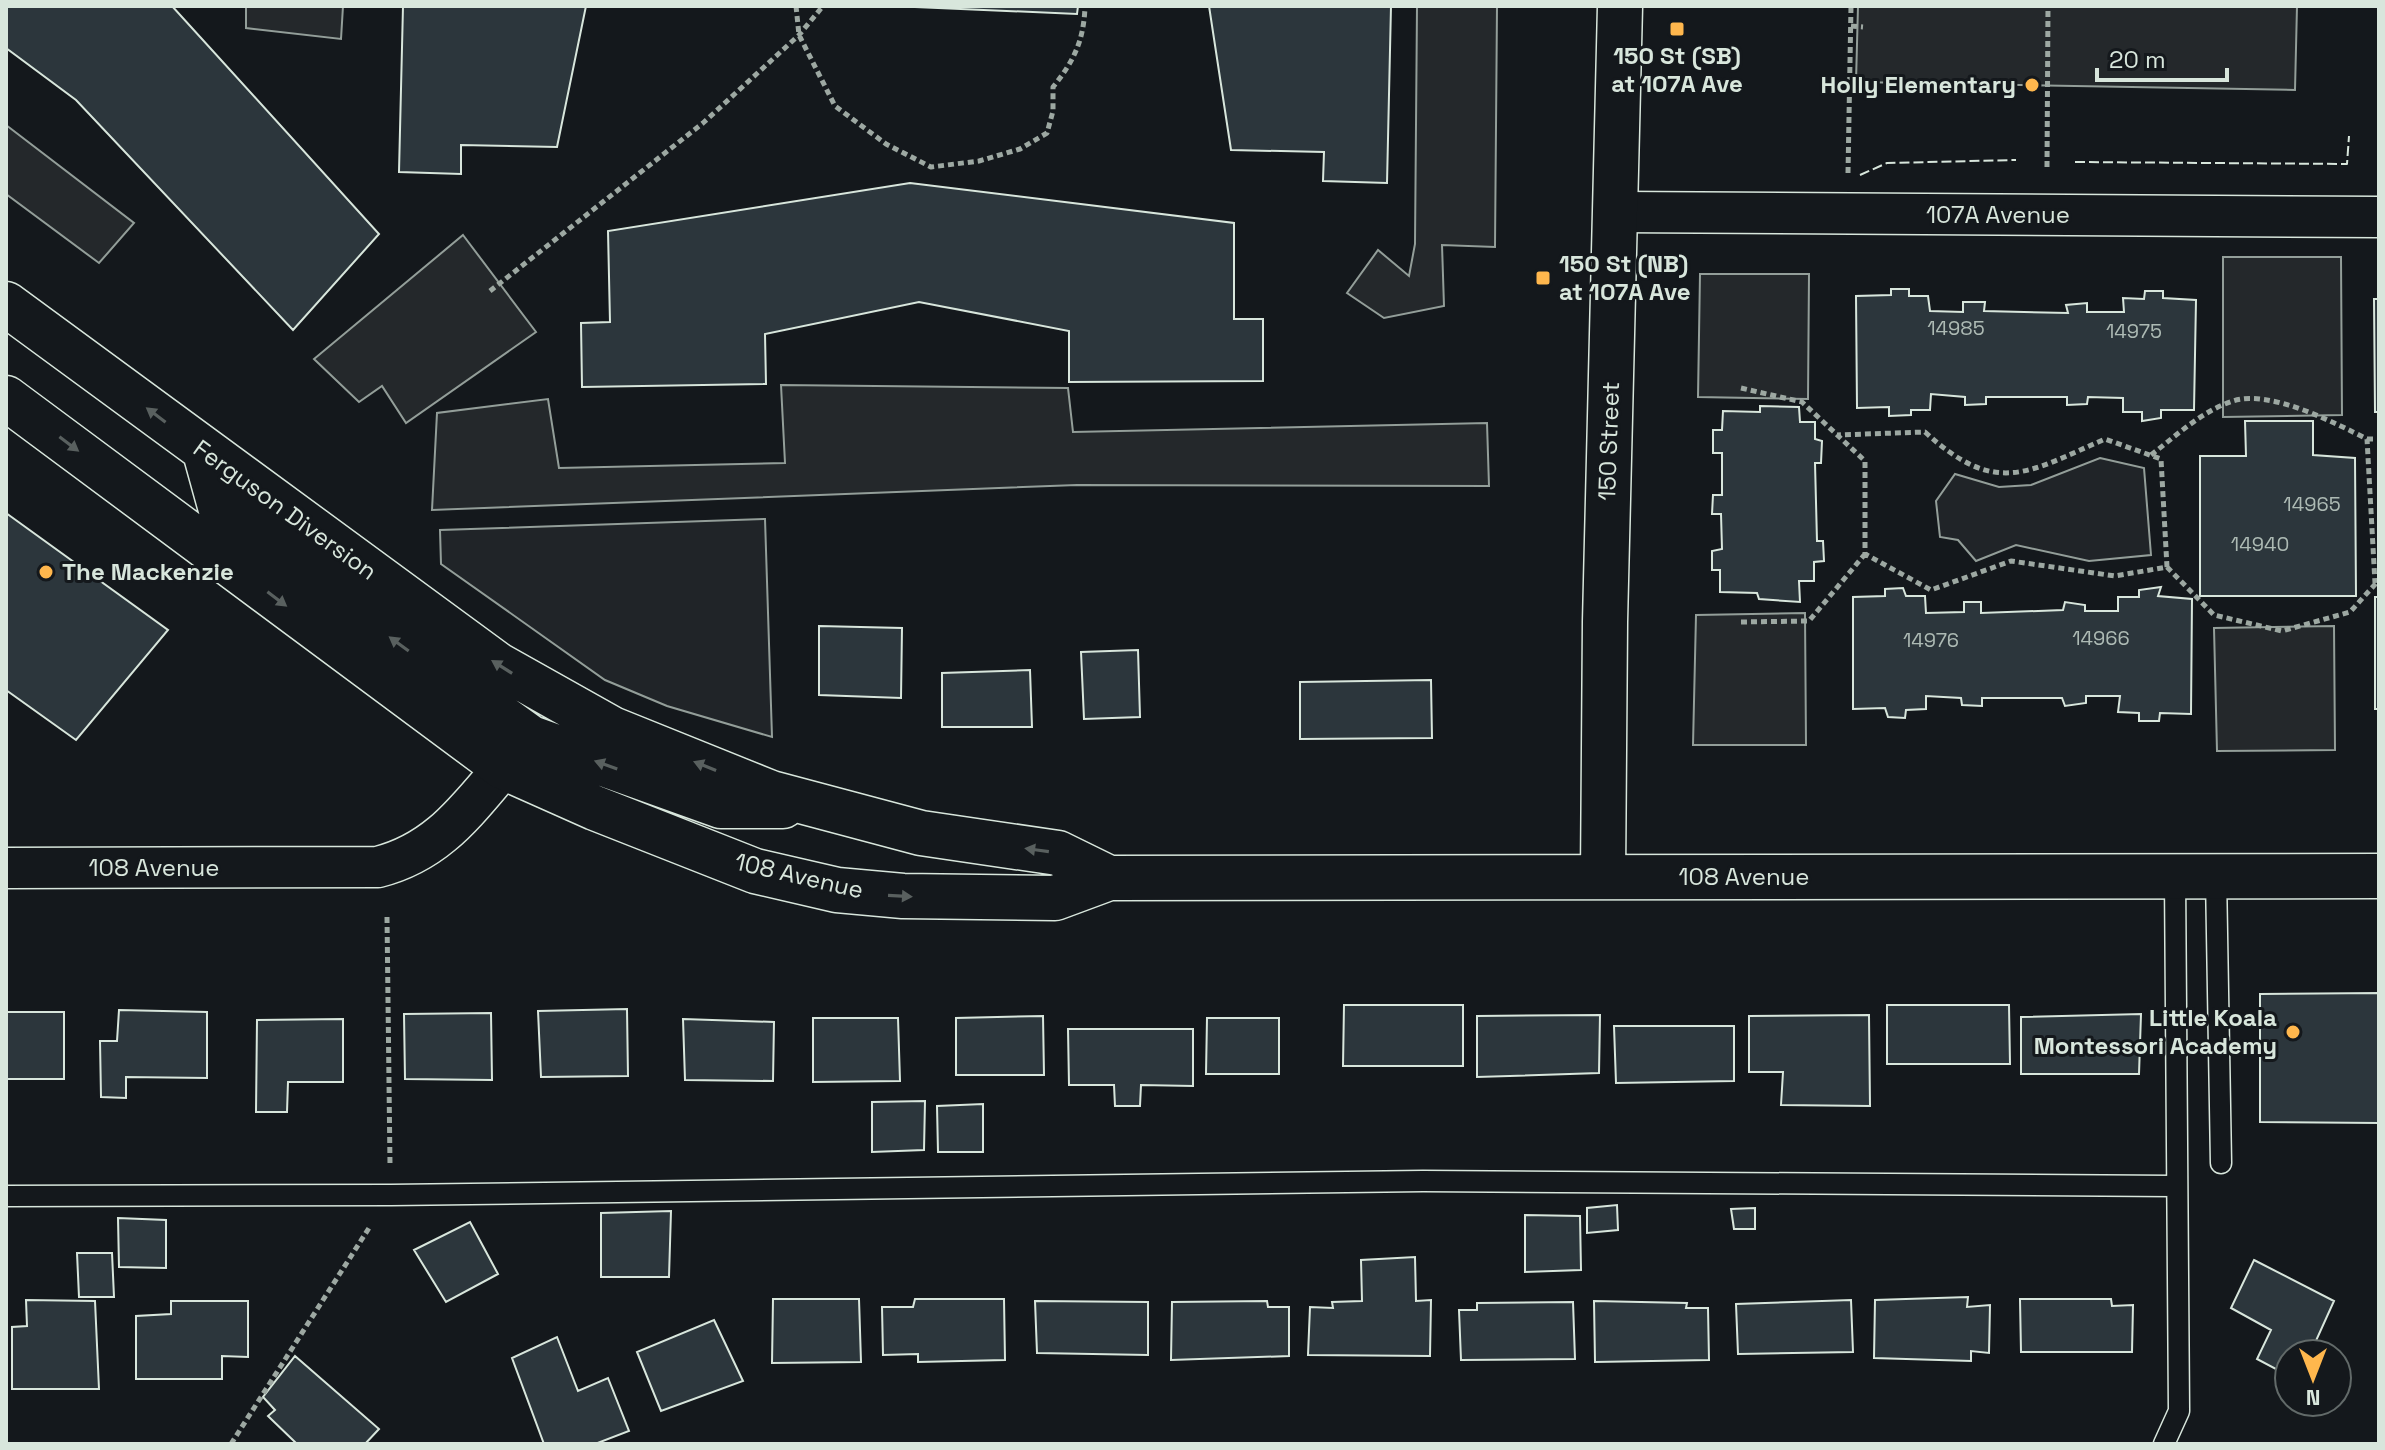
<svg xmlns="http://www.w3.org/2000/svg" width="2385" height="1450" font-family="'Space Grotesk',sans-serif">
  <rect width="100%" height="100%" fill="#14181c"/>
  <!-- green -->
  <path fill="#202428" stroke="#939e99" stroke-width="2" d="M2100,458L2144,468L2151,555L2089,561L2016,545L1976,561L1958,540L1940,537L1936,501L1955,474L1999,487L2031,485Z
    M765,519L772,737L667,706L605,680L441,564L440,530Z"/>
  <!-- parking -->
  <path fill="#24282b" stroke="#939e99" stroke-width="2" d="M246,6H343L341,39L246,28Z
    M1417,6H1497L1495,247L1442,245L1444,306L1384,318L1347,293L1378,250L1409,276L1415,244Z
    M1858,6H2297L2295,90L1856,82Z
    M6,125L134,223L99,263L6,194Z
    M463,235L536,332L406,423L382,386L359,402L314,359Z
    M2223,257H2341L2342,415L2223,417Z
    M1700,274H1809L1808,399L1698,397Z
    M781,385L1068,388L1073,432L1487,423L1489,486L1077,485L432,510L437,413L548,399L559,468L785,463Z
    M1805,613L1806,745H1693L1696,615Z
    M2334,626L2335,750L2217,751L2214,628Z"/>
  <!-- building -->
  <path fill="#2c363c" stroke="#d8e6dc" stroke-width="2" d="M6,6H172L379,234L293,330L76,100L6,48Z
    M403,6H586L557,147L461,145V174L399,172Z
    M892,6H1078L1077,14Z
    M1209,6H1391L1387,183L1323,181L1324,152L1231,150Z
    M910,183L1234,223V319H1263V381L1069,382V331L919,302L765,334L766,384L582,387L581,323L610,322L608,231Z
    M1891,289H1909V296H1928L1930,311L1963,312V302H1985L1984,311L2068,313L2066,305L2087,303V312H2124L2123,298L2144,299L2145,291H2163V298L2196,300L2194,410H2161V418L2142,421V412H2123V398L2088,397L2087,404L2067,405V397H1986V404L1965,405V397L1931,394L1930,410H1911V415L1889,416V407L1857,408L1856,296L1891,295Z
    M2374,299H2379V412H2375Z
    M1760,406L1799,407L1800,422H1815V439L1822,441L1821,463H1815L1817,541H1823L1824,561L1814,562V581H1799L1800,602L1759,599L1757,593L1720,592V570H1712V551L1722,549L1721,514H1712L1713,495H1722V453H1713V430H1722L1723,411L1760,412Z
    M2245,421H2313V455L2355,458L2356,596H2200V456H2246Z
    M6,513L168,630L76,740L6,690Z
    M2161,587L2158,596L2192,599L2191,714L2160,713L2159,721H2139V713L2118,712L2120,696H2086V703L2065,706L2062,698H1982V706L1962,705L1961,698L1926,696V709L1906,710L1905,718L1888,717L1885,708L1853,709V597L1885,596V589L1903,588L1906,596H1925L1926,613L1964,612V602H1981V613L2063,610L2065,602L2085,605V611H2118V597H2139V590Z
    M2375,597H2379V709H2375Z
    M819,626L902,628L901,698L819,695Z
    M1138,650L1140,717L1084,719L1081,652Z
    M1030,670L1032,727H942V673Z
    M1431,680L1432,738L1300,739V682Z
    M2379,993V1123L2260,1122V994Z
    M1344,1005H1463V1066H1343Z
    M1887,1005H2009L2010,1064H1887Z
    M627,1009L628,1076L541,1077L538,1011Z
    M119,1010L207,1012V1078L126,1077V1098L101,1097L100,1041H117Z
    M6,1012H64V1079H6Z
    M491,1013L492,1080L405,1079L404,1014Z
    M2141,1014L2139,1074H2021V1017Z
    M1600,1015L1599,1073L1477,1077V1016Z
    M1869,1015L1870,1106L1781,1105L1783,1072H1749V1016Z
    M1043,1016L1044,1075H956V1018Z
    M813,1018H898L900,1081L813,1082Z
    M1207,1018H1279V1074H1206Z
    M343,1019V1082H288L287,1112H256L257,1020Z
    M683,1019L774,1022L773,1081L685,1080Z
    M1614,1026H1734V1081L1616,1083Z
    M1068,1029H1193V1086L1141,1085L1140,1106H1115L1114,1085H1069Z
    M925,1101L924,1150L872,1152V1102Z
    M983,1104V1152H938L937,1106Z
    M1617,1205L1618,1230L1587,1233V1208Z
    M1755,1208V1229H1734L1731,1209Z
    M671,1211L669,1277H601V1213Z
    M1525,1215L1580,1216L1581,1270L1525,1272Z
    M118,1218L166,1220V1268L119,1267Z
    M470,1222L498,1274L446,1302L414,1250Z
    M77,1253H112L114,1297H79Z
    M1415,1257L1416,1301L1431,1300L1430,1356L1308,1355L1310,1307L1333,1308L1332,1302L1362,1301L1361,1260Z
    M2254,1260L2334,1301L2310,1354H2289V1376L2257,1359L2271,1330L2231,1308Z
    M1968,1297L1967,1307L1990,1305L1989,1353L1971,1351V1361L1874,1358L1875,1300Z
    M773,1299H859L861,1362L772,1363Z
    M915,1299H1004L1005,1360L918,1362V1354L883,1355L882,1307H913Z
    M2020,1299H2111L2112,1306L2133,1305L2132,1352H2021Z
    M26,1300L95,1301L99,1389H12V1327L27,1326Z
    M1851,1300L1853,1352L1738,1354L1736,1304Z
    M171,1301H248V1357L222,1356V1379H136V1316L171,1314Z
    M1035,1301L1148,1302V1355L1037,1353Z
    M1267,1301L1268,1307H1289V1356L1171,1360L1172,1302Z
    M1594,1301L1687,1303L1686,1308H1708L1709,1360L1595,1362Z
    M1573,1302L1575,1359L1461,1360L1459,1310H1477V1303Z
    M714,1320L743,1381L661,1411L637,1352Z
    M557,1337L578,1391L608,1378L629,1431L595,1444H544L512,1358Z
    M295,1356L379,1429L365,1444H297L268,1416L275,1410L263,1397Z"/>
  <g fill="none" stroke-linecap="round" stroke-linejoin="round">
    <!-- lane casing -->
    <g stroke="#d8e6dc" stroke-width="23">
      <path id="lane" d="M2216,876L2221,1163
        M6,1196L391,1195L1423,1181L2174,1186
        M2164,1444L2179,1411L2175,876"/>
    </g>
    <!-- street casing -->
    <g stroke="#d8e6dc" stroke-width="43">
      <path id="street" d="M1618,212L2379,217
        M6,868L378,867C449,849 476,794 525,744"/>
    </g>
    <!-- secondary casing -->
    <g stroke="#d8e6dc" stroke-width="47">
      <path id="secondary" d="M6,304L498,665L612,729L771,793L921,833L1058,853L1109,878
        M6,398L503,767L595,808L755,871L837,890L903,896L1055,898L1109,878L2379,876
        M205,452L223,517L531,738L721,806H783
        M1603,877L1605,622L1620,6"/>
    </g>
    <!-- path -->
    <path stroke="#9da8a2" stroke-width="5" stroke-dasharray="6 4" stroke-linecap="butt" d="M796,6L799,35L835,106L886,144L931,167L979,161L1020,149L1047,133L1053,111V87C1074,61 1084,40 1085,6
      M1851,26L1863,27
      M2047,167L2048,6
      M1848,173L1851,6
      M490,291L703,123L799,35L823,6
      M1741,388L1802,402L1865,461V554L1931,590L2011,561L2115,576L2167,567L2161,459L2105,439C2027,473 1996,497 1925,432L1837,435
      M2367,439H2379
      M2151,455C2177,435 2202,411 2233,401C2270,389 2335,423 2367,439L2375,583
      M2167,567L2214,615L2282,631L2350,612L2379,580
      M1741,622L1809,621L1865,554
      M387,917L390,1164
      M231,1444L369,1228"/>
    <!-- lane -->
    <use href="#lane" stroke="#14181c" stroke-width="20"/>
    <!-- street -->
    <use href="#street" stroke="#14181c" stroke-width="40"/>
    <!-- secondary -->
    <use href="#secondary" stroke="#14181c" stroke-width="44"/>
    <!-- fence -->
    <path stroke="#d8e6dc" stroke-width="2" stroke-dasharray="10 4" stroke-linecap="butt" d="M2075,162L2347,164L2349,136
      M1860,175L1887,163L2016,160"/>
  </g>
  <!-- one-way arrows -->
  <defs><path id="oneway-solid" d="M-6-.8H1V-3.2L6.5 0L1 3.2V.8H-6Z" transform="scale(2)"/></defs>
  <g fill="#59605f">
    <use href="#oneway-solid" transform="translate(156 415) rotate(-143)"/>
    <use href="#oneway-solid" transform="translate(69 444) rotate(37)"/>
    <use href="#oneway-solid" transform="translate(277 599) rotate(37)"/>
    <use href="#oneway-solid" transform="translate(399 644) rotate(-144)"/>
    <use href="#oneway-solid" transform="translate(502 667) rotate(-148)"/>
    <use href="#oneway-solid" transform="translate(606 765) rotate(-160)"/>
    <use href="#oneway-solid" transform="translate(705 766) rotate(-158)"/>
    <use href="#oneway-solid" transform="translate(1037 850) rotate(-172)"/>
    <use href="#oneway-solid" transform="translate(900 896) rotate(3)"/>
  </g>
  <!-- markers -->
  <g fill="#ffb74d" stroke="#14181c" stroke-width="3">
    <rect x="1669" y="21" width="16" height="16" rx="4"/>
    <circle cx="2032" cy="85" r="8"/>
    <rect x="1535" y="270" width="16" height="16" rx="4"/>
    <circle cx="46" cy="572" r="8"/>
    <circle cx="2293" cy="1032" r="8"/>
  </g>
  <g text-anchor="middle" stroke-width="6" stroke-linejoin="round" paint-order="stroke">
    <!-- number labels -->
    <g font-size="20" fill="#adbab4">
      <text x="1956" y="335">14985</text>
      <text x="2134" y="338">14975</text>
      <text x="2312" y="511">14965</text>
      <text x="2260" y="551">14940</text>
      <text x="2101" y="645">14966</text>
      <text x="1931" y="647">14976</text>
    </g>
    <!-- poi labels -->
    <g font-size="24" font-weight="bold" fill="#d8e6dc" stroke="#14181c" text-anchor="end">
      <text x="1677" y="64" text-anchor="middle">150 St (SB)<tspan x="1677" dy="28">at 107A Ave</tspan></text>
      <text x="2016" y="93">Holly Elementary</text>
      <text x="1559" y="272" text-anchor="start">150 St (NB)<tspan x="1559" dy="28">at 107A Ave</tspan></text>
      <text x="62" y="580" text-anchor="start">The Mackenzie</text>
      <text x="2277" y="1026">Little Koala<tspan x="2277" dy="28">Montessori Academy</tspan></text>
    </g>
    <!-- street labels -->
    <g font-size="24" fill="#d8e6dc" stroke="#14181c">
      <text x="1998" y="223">107A Avenue</text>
      <text transform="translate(1609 441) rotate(-88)" y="8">150 Street</text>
      <text transform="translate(285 510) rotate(36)" y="8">Ferguson Diversion</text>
      <text x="154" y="876">108 Avenue</text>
      <text transform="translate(799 876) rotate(13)" y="8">108 Avenue</text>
      <text x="1744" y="885">108 Avenue</text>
    </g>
  </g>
  <!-- border -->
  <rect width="2385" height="1450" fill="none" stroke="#d8e6dc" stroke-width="16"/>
  <!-- north arrow -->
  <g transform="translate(2313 1378) rotate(180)"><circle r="38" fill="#14181c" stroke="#626a69" stroke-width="2"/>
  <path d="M0-6L14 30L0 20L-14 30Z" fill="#ffb74d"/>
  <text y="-12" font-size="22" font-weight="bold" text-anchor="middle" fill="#d8e6dc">N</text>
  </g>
  <!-- scale -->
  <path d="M2097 68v12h130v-12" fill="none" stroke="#d8e6dc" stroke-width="4"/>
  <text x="2109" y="68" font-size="24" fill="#d8e6dc" stroke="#14181c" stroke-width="6" paint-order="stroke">20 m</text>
</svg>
